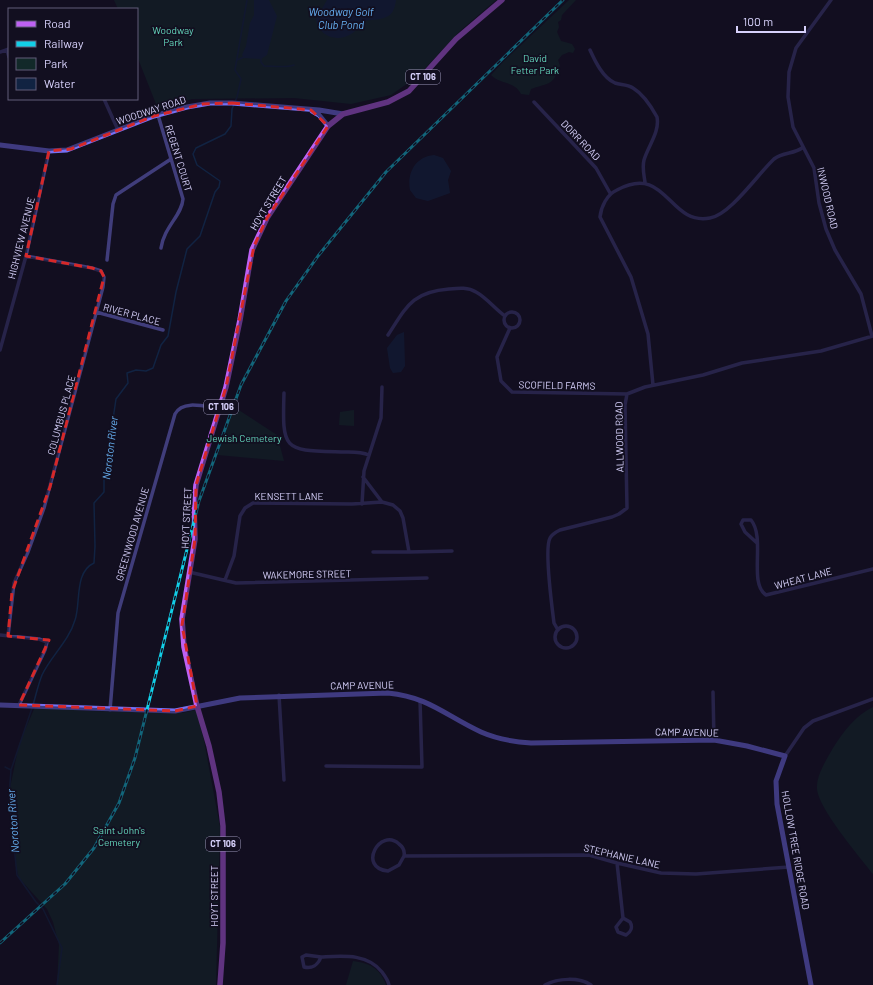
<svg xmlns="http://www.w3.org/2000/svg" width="873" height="985" font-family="Barlow,sans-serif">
  <rect width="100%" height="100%" fill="#120f20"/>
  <!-- green -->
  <path fill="#122929" d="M114,0H496L460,31L418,76L391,95L351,104L294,98L192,99L158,109L137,56V9H118Z
    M569,0H576L562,15L561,20L558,22L559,27L557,32L561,41L572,44L575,49L573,53L569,52L562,55L558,60L560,66L557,69C556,85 544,84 531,89L529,95L521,94C514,80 500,85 491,75L504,61Z
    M234,407L277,435L284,461L218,455Z
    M354,410V426L339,425L340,412Z
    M35,707L89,711L182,713L196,710L204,741L220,827L216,985H57L59,945L53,922L47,909L19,878L15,863L17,834L9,793L19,744Z
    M873,707V874C860,857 816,806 817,787C817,774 827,759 833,748C843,732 856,715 873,707Z
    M353,961C369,963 380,968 386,985H346Z"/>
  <!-- water -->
  <path fill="#112342" d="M254,0H269L277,16L267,55L261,59L244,58L242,55L246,46L250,23L254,15Z
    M327,0H396C394,15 389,18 373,20C371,20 367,20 364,21C359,25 357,31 351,34C337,43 318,36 316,19Z
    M434,155L443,158L451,171L448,180L450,193L428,201L416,198L410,190C407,173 415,157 434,155Z
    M404,332L405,366L401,372L393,373L390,368L387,348L397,335Z"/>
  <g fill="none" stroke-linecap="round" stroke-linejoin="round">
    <!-- stream -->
    <path stroke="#112342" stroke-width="1.5" d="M261,58V62L264,66C273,66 285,68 294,65
      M237,60L244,57
      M33,705C36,695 38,685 42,675C51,656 69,641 75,620C81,603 74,572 94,563L95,546L94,503L104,492V480L116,399L128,383L127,373L136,370L146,371L153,368L161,345L168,336L176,292L187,249L200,236L215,192L219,187L220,181L197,165L193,154L196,148L225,134L231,126L232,109L237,97L241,79L235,70L247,0
      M32,708L11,770L9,796L17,875L36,902L43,909L62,948L57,985
      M5,767L11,770"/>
    <!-- street -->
    <path stroke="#403d7b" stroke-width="3.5" d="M831,0L796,48L789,72L788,97L793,127L814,168L819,203L826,229L835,250L861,294L872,336
      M7,50L9,57
      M590,50C595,61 603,78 615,83C621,85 627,84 633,88C643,94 651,106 657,117C660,132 648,146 644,160C642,168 644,175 645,182
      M0,52L9,49
      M104,99L118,130
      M534,102L596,168L610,193
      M158,115L183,199C182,215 164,227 161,248
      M107,260L113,204L116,195L171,159
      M504 320a8 8 0 1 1 16 0a8 8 0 1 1-16 0Z
      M96,312L163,330
      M510,328L497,357L501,381L512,392L627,394L645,387L703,375L742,363L821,351L873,336
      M388,335C407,306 412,292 449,289C459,288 468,287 476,292C487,298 495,309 505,316
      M0,350L26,256L49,151
      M653,385L648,334L631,277L600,217C601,207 607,194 617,190C667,163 668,226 710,218C730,215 758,174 774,159C783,152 794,154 802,148
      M284,393C282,452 284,450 341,452C351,452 360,451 369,455
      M363,477L382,502
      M362,504L364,471L381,418L382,387
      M757,543L745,532L741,524L743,520H751C766,538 748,583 766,595L873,569
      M409,552L452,551
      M189,572L236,583L427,578
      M225,580L234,556L240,516L245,508L253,503L352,504L382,502L393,505L400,511L403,518L409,552H373
      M555 637a11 11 0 1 1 22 0a11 11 0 1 1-22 0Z
      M558,630L554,623C552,607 544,549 550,538C552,534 556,532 560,530L612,517L619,514L627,508L625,405L627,394
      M0,635L39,639L47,642L45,650L19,705
      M8,636L14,583L28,552L44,508L103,287L104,277L101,271L92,268L26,256
      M713,692L714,740
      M279,695L284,780
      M110,710L118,613L175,414C183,399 206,407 220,409
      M785,756L804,728L813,721L873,699
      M326,766L422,767L420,700
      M404,856C405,851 403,847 399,844C380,827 357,868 388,871L399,865L404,856L589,855L617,863L661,873L696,874L789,867
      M617,863L623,918L630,922C633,927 631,932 626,935L618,932L616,927L623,918
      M306,955L321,957C318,965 312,969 304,967L302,957Z
      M321,957C342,956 367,953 382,972C385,976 388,980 389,985
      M545,985C558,978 579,977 591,985"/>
    <!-- secondary -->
    <path stroke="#7570f4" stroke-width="5" d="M312,111L319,115L328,126
      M0,145L49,151L67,150L154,116L187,107L210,103H232L319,110L343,114
      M0,705L175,711L240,698L388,693C429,697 446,716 481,732C497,739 514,742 531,743L714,740L747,746L785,756L776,781L777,804L811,985"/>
    <!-- primary -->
    <path stroke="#be61f3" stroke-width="5.5" d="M220,985L223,943V826L219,792L209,746L197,706L184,647L182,619L195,539L194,504L196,485L226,387L240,320L252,250L267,218L328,126L343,114L388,102L409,91L456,39L502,0"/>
    <!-- rail casing -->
    <g stroke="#12cfe7" stroke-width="3">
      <path id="rail" d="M0,943L65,884L94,848L119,803L135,758L199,501L241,385L286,301L318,256L386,172L563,0"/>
    </g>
    <!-- rail -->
    <use href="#rail" stroke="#120f20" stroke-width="1.5" stroke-dasharray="4.5" stroke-linecap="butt"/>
  </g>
  <!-- marked area -->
  <path d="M0 0H873V985H0ZM232,103L311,110L328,126L267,218L254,246L226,387L196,485L195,539L182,625L197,706L175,711L19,705L49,640L8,636L12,592L50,487L104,277L101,271L92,268L26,256L49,151L71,149L154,116L203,104Z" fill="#120f20" fill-opacity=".55" fill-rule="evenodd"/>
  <path fill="none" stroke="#d62828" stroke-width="3" stroke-dasharray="8 5" stroke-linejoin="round" d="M232,103L311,110L328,126L267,218L254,246L226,387L196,485L195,539L182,625L197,706L175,711L19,705L49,640L8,636L12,592L50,487L104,277L101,271L92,268L26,256L49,151L71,149L154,116L203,104Z"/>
  <g text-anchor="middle" stroke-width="3.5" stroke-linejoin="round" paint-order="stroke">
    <!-- shield labels -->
    <g fill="#120f20" stroke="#9c97b9" stroke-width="1">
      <rect x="406" y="70" width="34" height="14" rx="3"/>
      <rect x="204" y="400" width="34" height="14" rx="3"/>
      <rect x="206" y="837" width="34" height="14" rx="3"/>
    </g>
    <g font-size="9" font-weight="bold" fill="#d7d1fb">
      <text x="423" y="80">CT 106</text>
      <text x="221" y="410">CT 106</text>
      <text x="223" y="847">CT 106</text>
    </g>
    <!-- park labels -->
    <g font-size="10" fill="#63d5ba" stroke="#120f20">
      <text x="173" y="34">Woodway<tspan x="173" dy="12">Park</tspan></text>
      <text x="535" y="62">David<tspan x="535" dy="12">Fetter Park</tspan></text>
      <text x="244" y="442">Jewish Cemetery</text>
      <text x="119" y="834">Saint John's<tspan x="119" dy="12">Cemetery</tspan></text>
    </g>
    <!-- street labels -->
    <g font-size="10" fill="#d7d1fb" stroke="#120f20">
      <text transform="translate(151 110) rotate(-18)" y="4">WOODWAY ROAD</text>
      <text transform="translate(581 140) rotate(46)" y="4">DORR ROAD</text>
      <text transform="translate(179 158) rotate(73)" y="4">REGENT COURT</text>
      <text transform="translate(828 198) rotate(77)" y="4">INWOOD ROAD</text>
      <text transform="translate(268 203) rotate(-59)" y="4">HOYT STREET</text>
      <text transform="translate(21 238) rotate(-76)" y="4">HIGHVIEW AVENUE</text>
      <text transform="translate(132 314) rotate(15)" y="4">RIVER PLACE</text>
      <text transform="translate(557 385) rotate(1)" y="4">SCOFIELD FARMS</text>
      <text transform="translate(61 415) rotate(-75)" y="4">COLUMBUS PLACE</text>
      <text transform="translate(619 437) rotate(-91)" y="4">ALLWOOD ROAD</text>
      <text x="289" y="500">KENSETT LANE</text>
      <text transform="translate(186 518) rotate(-87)" y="4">HOYT STREET</text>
      <text transform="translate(132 534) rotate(-74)" y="4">GREENWOOD AVENUE</text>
      <text transform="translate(307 574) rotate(-1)" y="4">WAKEMORE STREET</text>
      <text transform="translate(803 578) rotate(-15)" y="4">WHEAT LANE</text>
      <text transform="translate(362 685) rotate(-1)" y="4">CAMP AVENUE</text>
      <text transform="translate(687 732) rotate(1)" y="4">CAMP AVENUE</text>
      <text transform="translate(796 850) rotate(80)" y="4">HOLLOW TREE RIDGE ROAD</text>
      <text transform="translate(622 856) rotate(13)" y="4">STEPHANIE LANE</text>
      <text transform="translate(214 896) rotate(-90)" y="4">HOYT STREET</text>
    </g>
    <!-- water labels -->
    <g font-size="11" font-style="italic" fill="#67b1f3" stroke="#120f20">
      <text x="341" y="16">Woodway Golf<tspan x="341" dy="13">Club Pond</tspan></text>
      <text transform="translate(110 448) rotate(-83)" y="4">Noroton River</text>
      <text transform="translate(13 821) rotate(-94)" y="4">Noroton River</text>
    </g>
  </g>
  <!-- legend -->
  <rect x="8" y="8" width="130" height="92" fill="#120f20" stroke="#615d78"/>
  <rect x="16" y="21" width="20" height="6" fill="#be61f3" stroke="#615d78"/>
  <text x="44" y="28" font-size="12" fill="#d7d1fb">Road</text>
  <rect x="16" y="41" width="20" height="6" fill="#12cfe7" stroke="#615d78"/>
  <text x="44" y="48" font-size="12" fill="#d7d1fb">Railway</text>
  <rect x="16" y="58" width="20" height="12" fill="#122929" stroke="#615d78"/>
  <text x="44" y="68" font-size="12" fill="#d7d1fb">Park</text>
  <rect x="16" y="78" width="20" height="12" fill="#112342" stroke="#615d78"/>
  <text x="44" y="88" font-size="12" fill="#d7d1fb">Water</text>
  <!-- scale -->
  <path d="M737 26v6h68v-6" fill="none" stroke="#d7d1fb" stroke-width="2"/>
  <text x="743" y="26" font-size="12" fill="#d7d1fb" stroke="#120f20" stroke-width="3" paint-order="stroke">100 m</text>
</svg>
